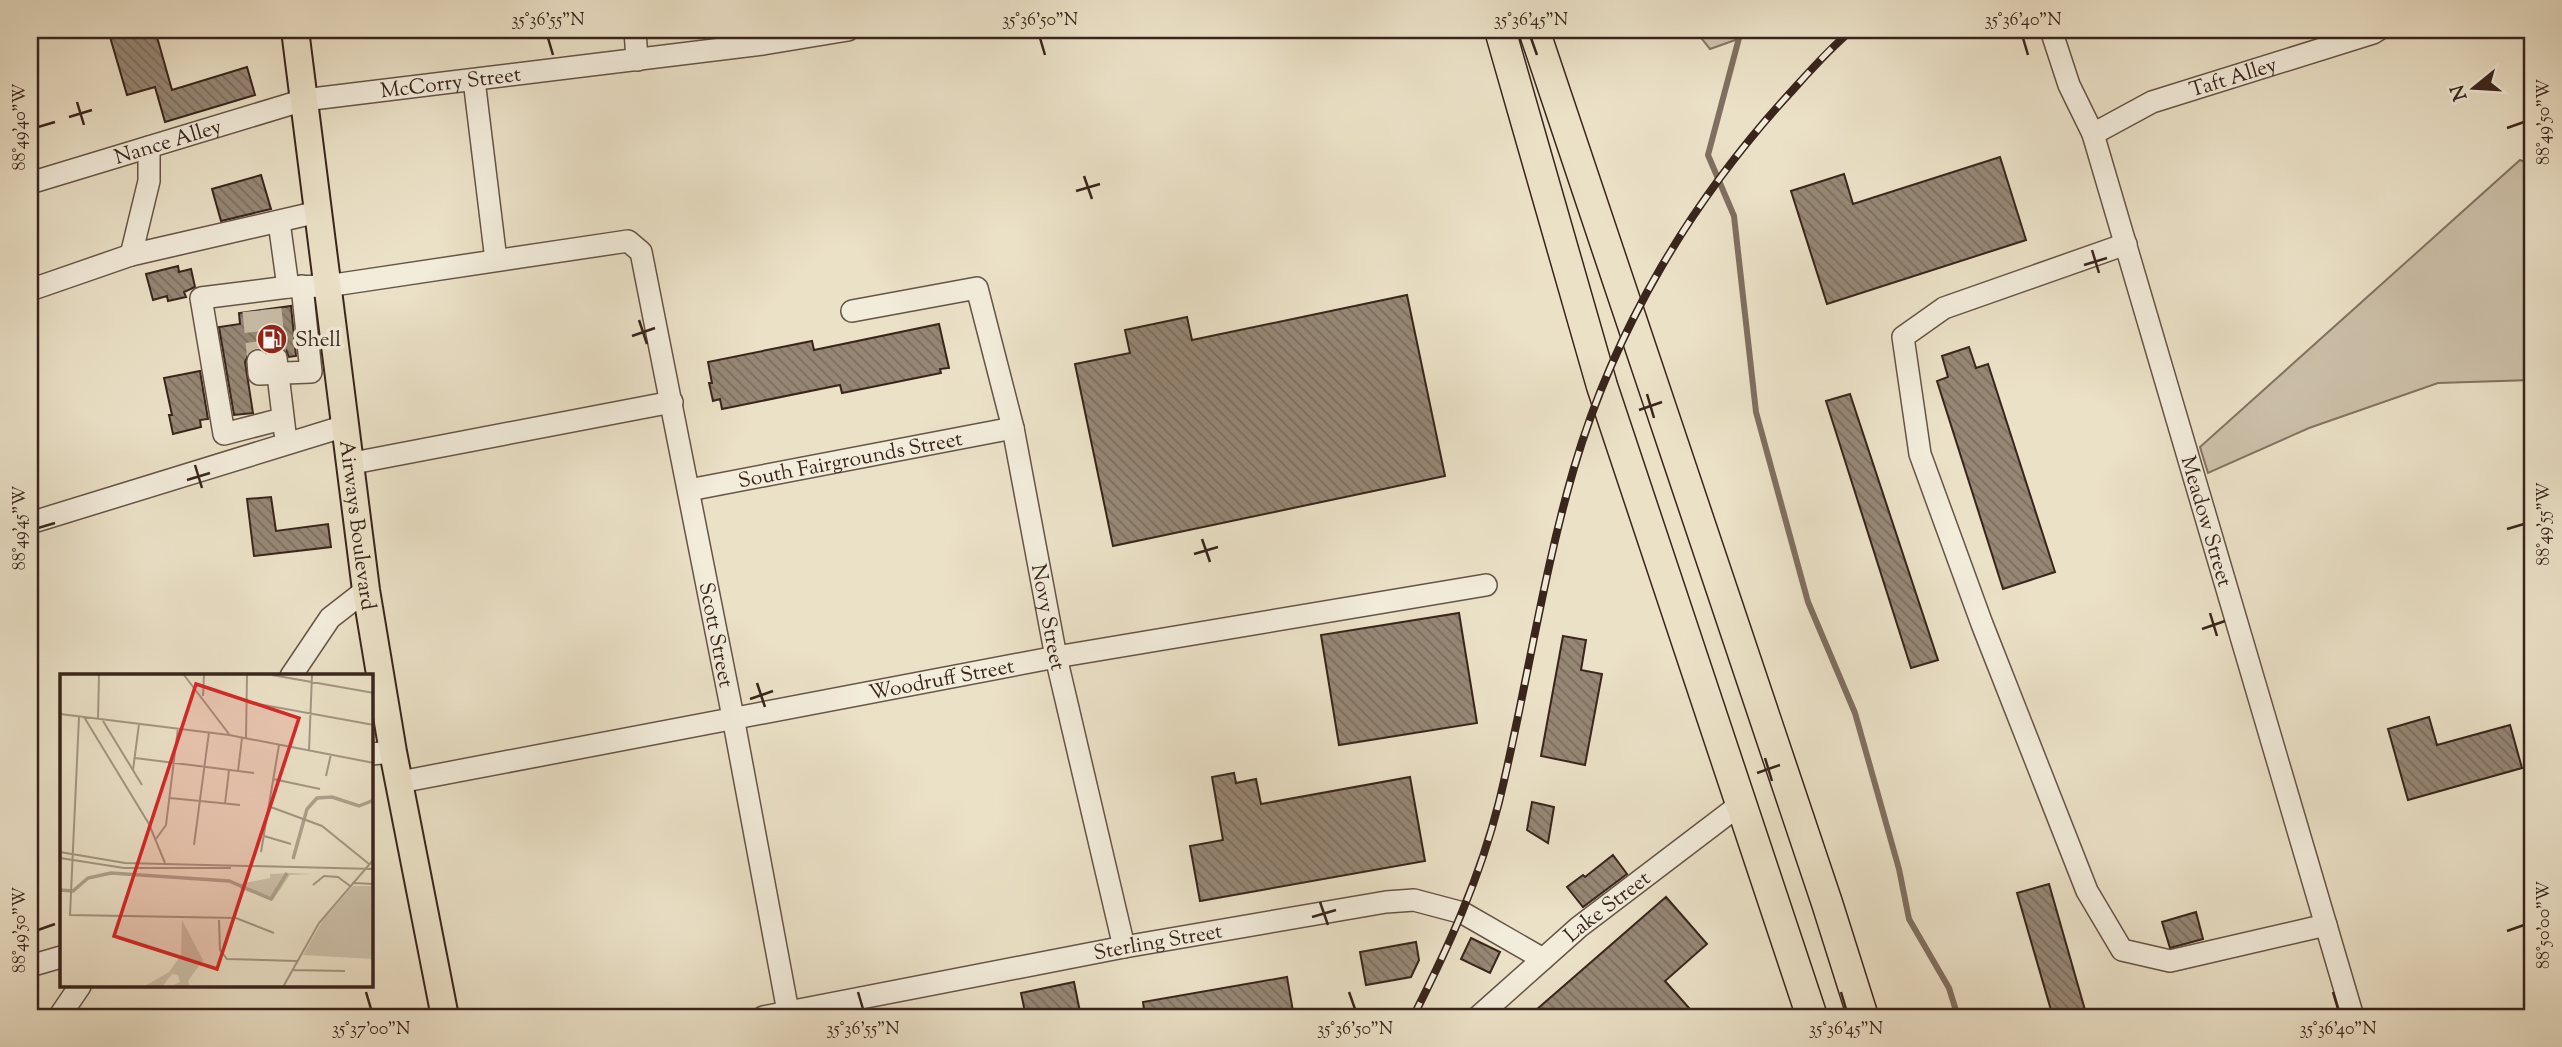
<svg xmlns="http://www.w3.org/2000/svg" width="2562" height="1047" font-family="'Sorts Mill Goudy',serif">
  <defs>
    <pattern id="building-back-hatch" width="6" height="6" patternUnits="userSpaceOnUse" patternTransform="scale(1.75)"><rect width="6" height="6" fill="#968775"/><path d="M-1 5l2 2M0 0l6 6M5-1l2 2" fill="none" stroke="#7b6e5f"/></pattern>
  </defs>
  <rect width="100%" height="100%" fill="#ebe1c7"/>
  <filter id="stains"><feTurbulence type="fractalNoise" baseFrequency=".00286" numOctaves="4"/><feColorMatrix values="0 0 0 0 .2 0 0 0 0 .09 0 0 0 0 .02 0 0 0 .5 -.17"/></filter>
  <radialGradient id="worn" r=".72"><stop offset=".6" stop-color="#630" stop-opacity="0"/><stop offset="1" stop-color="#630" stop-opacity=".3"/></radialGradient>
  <!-- grass -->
  <path fill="#cdc1aa" stroke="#837363" stroke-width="2" d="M1695,30H1755V33L1710,49Z
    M2520,160L2532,165V380L2438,383L2309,428L2208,473L2200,447Z"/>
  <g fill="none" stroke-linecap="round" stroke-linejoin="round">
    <!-- stream -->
    <path stroke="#7f6f60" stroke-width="6" d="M1738,30L1739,38L1708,155L1734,216L1756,412L1808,602L1855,713L1899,869L1909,919L1949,988L1958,1017"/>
  </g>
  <!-- building -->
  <path fill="url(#building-back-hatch)" stroke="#39251c" stroke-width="2" d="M108,30H155L172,90L247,67L255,95L165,122L155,87L127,95Z
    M2000,157L2026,240L1827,304L1791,191L1844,174L1853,204Z
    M261,175L271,209L221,221L212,189Z
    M178,266L179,272L191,269L195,287L184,292L186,297L168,301L167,296L153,300L146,274Z
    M1407,295L1445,476L1113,546L1075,364L1130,353L1125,330L1187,317L1192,340Z
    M291,306L296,356L289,357L286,350L275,345L266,351L258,348L250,351L245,362L253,413L234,415L219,327L240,324L239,313Z
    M939,324L949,368L940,369L941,373L842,393L840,385L722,409L720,399L713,401L709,383H712L708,362L812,341L814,350Z
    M1969,347L1976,368L1988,364L2055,572L2003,589L1937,381L1948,377L1942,356Z
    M200,371L208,419L200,420L201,427L173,434L169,415H172L164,378Z
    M1850,394L1938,660L1911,668L1826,401Z
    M271,497L276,531L328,524L331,547L254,556L247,499Z
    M1459,613L1477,723L1339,745L1321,635Z
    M1563,636L1586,640L1581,670L1602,674L1585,765L1541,756Z
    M2429,717L2437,745L2510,725L2522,768L2408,800L2388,729Z
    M1234,773L1236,783L1256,779L1261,804L1410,777L1425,861L1200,901L1190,846L1223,840L1212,777Z
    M1532,802L1554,807L1548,843L1527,830Z
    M1613,855L1627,874L1583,907L1567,887L1583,875L1585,877Z
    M2049,884L2087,1017H2053L2017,893Z
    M1666,897L1707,944L1665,981L1697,1017H1528Z
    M2196,912L2203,939L2170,948L2162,922Z
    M1471,938L1500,952L1490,973L1461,959Z
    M1416,942L1419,960L1411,977L1366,985L1360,952Z
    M1287,977L1294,1017H1145L1143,1002Z
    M1074,982L1081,1017H1026L1021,993Z"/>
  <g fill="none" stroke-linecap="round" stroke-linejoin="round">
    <!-- minor-tunnel -->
    <path stroke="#c7bba5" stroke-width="21" stroke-dasharray="21 10" stroke-linecap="butt" d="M271,309L276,358
      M253,311L258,361"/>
    <!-- minor casing -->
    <g stroke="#665447" stroke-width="24">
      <g id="minor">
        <path d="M635,30L637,60"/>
        <path id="s1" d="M2051,30L2069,85L2093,134L2353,1017"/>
        <path d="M474,80L496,260"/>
        <path id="s2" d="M2093,134L2152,102L2373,33L2378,30"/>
        <path id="s3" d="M30,183L304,100L763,44L848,30"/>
        <path id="s4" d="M279,222L288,287L327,286L628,241L641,252L733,717L789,1017"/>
        <path d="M2126,244L1944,308L1903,337L1920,454L1982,624L2087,891L2122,950L2170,961L2326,925"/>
        <path d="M131,255L149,181V147"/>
        <path d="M30,290L131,255L318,212"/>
        <path id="s5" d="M852,311L977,288L1013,428L1056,657L1124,947"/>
        <path d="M276,358L285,433"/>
        <path d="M258,361L259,374L311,372L302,286"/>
        <path d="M282,419L224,434L201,298L288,287"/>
        <path d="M348,464L672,402"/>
        <path id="s6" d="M689,490L1013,428"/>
        <path d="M30,523L345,426"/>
        <path d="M291,676L330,618L366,590"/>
        <path d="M371,754L393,752"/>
        <path id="s7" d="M400,782L1056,657L1486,585"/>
        <path d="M30,966L61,957"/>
        <path d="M59,1017L80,986"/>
        <path id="s8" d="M763,1017L1124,947L1386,902L1414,900L1463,913L1543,959"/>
        <path id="s9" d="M1478,1017L1579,927L1742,803"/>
      </g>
    </g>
    <!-- major casing -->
    <g stroke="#39251c" stroke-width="30">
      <g id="major">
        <path id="s10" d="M295,30L366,590L393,752L445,1017"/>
      </g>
    </g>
    <!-- highway casing -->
    <g stroke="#39251c" stroke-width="33">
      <path id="highway" d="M1500,30L1602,386L1812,1017
        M1534,30L1827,903L1863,1017"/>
    </g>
    <!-- minor -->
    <use href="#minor" stroke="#f2ecdb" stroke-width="21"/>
    <!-- major -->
    <use href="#major" stroke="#ebe1c7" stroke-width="26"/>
    <!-- highway -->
    <use href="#highway" stroke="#ebe1c7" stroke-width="30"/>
    <!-- rail casing -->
    <g stroke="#39251c" stroke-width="8">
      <path id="rail" d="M1413,1017C1448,948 1480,878 1499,802C1526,692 1542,577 1574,468C1615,328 1692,200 1790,93C1810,71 1829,49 1852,30"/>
    </g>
    <!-- rail -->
    <use href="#rail" stroke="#f2ecdb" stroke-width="5" stroke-dasharray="16" stroke-linecap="butt"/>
  </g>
  <!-- ticks -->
  <path fill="none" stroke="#39251c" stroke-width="2.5" d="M548,38L553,55M1040,38L1045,55M1531,38L1537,55M2023,38L2028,55M77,102L84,125M69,117L92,110M38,127L55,122M2507,128L2524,122M1084,176L1092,199M1076,191L1100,184M2092,250L2099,273M2084,265L2107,258M639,320L647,344M632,336L655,328M1647,394L1654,418M1639,410L1662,402M195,465L202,488M187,480L210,473M38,528L55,523M2507,529L2524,524M1202,539L1210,562M1194,554L1218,547M2210,613L2217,636M2202,629L2225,621M757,683L765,707M750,699L773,691M1765,758L1772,781M1757,773L1780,765M1320,902L1328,925M1312,917L1336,910M38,930L55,924M2507,931L2524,925M366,992L371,1009M858,992L863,1009M1349,992L1355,1009M1841,992L1846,1009M2333,992L2338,1009"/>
  <!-- icons -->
  <defs>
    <g id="fuel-disc" transform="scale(1.575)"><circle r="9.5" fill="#8f2418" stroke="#f2ecdb"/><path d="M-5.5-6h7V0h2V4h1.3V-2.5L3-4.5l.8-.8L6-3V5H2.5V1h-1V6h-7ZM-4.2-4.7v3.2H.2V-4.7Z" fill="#fff"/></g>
  </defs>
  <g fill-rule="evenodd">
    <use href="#fuel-disc" x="272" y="339"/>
  </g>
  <g text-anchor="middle" stroke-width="7" stroke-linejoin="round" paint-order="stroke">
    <!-- street labels -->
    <g font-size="21" fill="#39251c" stroke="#f2ecdb">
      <text dy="7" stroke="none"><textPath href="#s2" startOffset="152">Taft Alley</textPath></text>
      <text dy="7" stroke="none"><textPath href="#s3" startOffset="434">McCorry Street</textPath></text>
      <text dy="7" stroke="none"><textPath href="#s3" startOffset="144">Nance Alley</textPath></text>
      <text dy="7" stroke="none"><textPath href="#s6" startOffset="164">South Fairgrounds Street</textPath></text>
      <text dy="7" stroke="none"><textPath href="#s1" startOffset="516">Meadow Street</textPath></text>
      <text dy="7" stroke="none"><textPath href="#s10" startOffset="499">Airways Boulevard</textPath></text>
      <text dy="7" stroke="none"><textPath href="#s5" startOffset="464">Novy Street</textPath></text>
      <text dy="7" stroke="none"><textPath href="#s4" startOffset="816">Scott Street</textPath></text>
      <text dy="7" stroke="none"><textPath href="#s7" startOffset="551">Woodruff Street</textPath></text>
      <text dy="7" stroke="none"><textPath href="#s9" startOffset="170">Lake Street</textPath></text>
      <text dy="7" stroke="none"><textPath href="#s8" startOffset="402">Sterling Street</textPath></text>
    </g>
    <!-- poi labels -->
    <g font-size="21" fill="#39251c" stroke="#f2ecdb" text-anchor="start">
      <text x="295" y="346">Shell</text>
    </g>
  </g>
  <!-- overview -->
  <g transform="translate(60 674)">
    <rect width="313" height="313" fill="#ebe1c7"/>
    <path d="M210,200L230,199L252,200L230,201L213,226L180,215V210L210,204ZM122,246L143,286L128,307L130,313H110L120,308L118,301L112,300L102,313H83L109,298L121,281Z" fill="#cdc1aa"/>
    <path d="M293,212H313V285L243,281L263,246Z" fill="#cdc1aa"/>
    <path fill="none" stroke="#aea18d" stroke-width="3.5" d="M233,185L247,135L257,124L272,123L299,132L314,126M0,216L13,217L28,204L51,199L169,207L211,225L227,199"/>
    <path fill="none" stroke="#a49683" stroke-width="2" d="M124,1L169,60M212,1L314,19M143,22L144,1M187,28L314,51M0,40L169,61L314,89M19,43L10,241L176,244L214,259M24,43L89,150L105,189M38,45L39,1M43,47L82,111M186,64L187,1M249,76L252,1M75,84L194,99M73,96L79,50M178,97L182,64M266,102L271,80M213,105L260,115M110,124L180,131M165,130L169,96M208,132L262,152L309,190M204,162L231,170M96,165L106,151L118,54M134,171L149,58M0,178L65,189L314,195M201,178L219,71M0,184L64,194H171M292,209L314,210M253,211L264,202L278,203L290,212M159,246L160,276L167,285L237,287M232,296L285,297M223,313L259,249L314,185"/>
    <path fill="#d62828" fill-opacity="0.15" stroke="#d62828" stroke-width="3.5" d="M136,10L239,44L157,295L54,262Z"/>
    <rect width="313" height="313" fill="none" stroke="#39251c" stroke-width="3.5"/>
  </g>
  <!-- margin -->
  <rect width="2562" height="1047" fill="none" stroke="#ebe1c7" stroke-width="77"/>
  <!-- north arrow -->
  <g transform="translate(2474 88) rotate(252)" stroke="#f2ecdb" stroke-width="5" paint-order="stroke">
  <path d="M0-5L12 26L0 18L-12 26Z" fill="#39251c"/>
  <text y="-10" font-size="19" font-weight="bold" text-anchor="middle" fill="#39251c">N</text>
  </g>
  <rect x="38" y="38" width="2486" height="971" fill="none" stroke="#39251c" stroke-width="2.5"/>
  <g font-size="18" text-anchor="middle" fill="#39251c">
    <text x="548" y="25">35°36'55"N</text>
    <text x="1040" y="25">35°36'50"N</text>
    <text x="1531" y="25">35°36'45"N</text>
    <text x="2023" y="25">35°36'40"N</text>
    <text transform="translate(2543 122) rotate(-90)" y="6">88°49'50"W</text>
    <text transform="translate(19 127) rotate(-90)" y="6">88°49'40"W</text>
    <text transform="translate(2543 524) rotate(-90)" y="6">88°49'55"W</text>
    <text transform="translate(19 528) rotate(-90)" y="6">88°49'45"W</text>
    <text transform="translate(2543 925) rotate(-90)" y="6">88°50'00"W</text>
    <text transform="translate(19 930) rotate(-90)" y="6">88°49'50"W</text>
    <text x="371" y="1034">35°37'00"N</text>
    <text x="863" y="1034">35°36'55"N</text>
    <text x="1355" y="1034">35°36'50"N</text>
    <text x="1846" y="1034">35°36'45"N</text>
    <text x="2338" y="1034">35°36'40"N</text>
  </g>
  <rect width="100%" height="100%" filter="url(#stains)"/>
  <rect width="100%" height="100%" fill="url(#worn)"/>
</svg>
